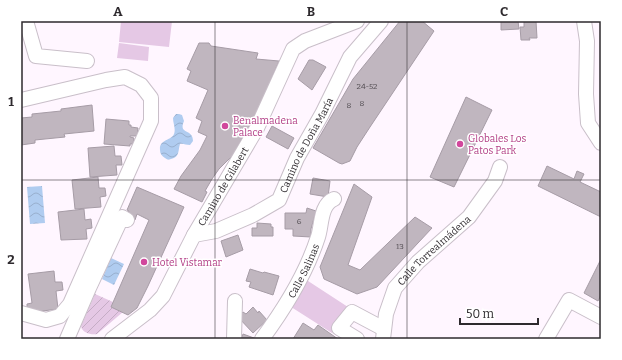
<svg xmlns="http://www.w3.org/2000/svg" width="622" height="360" font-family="Bitter,serif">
  <defs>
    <pattern id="garden-furrows" width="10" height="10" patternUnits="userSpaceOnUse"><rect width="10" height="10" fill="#e5c8e5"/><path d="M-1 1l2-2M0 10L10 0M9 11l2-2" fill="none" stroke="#c5acc5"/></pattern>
    <pattern id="water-waves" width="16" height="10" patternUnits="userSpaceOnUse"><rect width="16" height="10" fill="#b0ccf0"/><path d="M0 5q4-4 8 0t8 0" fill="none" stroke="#98afce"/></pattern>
  </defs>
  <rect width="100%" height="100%" fill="#fff6ff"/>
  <!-- green -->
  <path fill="#e5c8e5" d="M121,21H172L169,47L119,42Z
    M119,43L149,47L148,61L117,58Z
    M305,279L348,307L332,333L288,305Z"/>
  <!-- garden -->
  <path fill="url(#garden-furrows)" d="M95,294L113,302L111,307L123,312L97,334C91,335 82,333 81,326Z"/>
  <!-- water -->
  <path fill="url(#water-waves)" d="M176,114H179L182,115L184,121C178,135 193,128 193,141L190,145C186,145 183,143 180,144C178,150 180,157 171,159C168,160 168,160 165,158C162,156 160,154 160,150C159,139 171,141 174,134C176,129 173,123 173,118Z
    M42,186L45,223L30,224L27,187Z
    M111,258L124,264L114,285L102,279Z"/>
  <!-- building -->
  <path fill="#c0b6bf" stroke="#a69ca6" d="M400,21H422L434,31L370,127L357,147L350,161L342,164L339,163L313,148L353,79Z
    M501,21H518L519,29L501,30Z
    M524,21H536L537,38H529L530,40H521L520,27H524Z
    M199,43H209L211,46L258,53L256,59L279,61L260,106L233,155L219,169L212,179L205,191L207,192L202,202L174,189L181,176L200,150L207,136L198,132L202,121L196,118L208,90L187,81L191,71L187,69Z
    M309,60H313L326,67L312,90L298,79Z
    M466,97L492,110L454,187L430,177Z
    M92,105L94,131L64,134L65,137L35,140V143L21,145V118L32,117V114L61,111V109Z
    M106,119L129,121V125H131V127L138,128L137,136H130V137L134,138L133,144H130V146L104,144Z
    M272,126L294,138L288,149L266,137Z
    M114,146L115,156H121L122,165H116L117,175L90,177L88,148Z
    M547,166L574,179L577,171L584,174L580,182L601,192V217L538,186Z
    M98,177L99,188H105L106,196L100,197L101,207L75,209L72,180Z
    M313,178L330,181L328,197L310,194Z
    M354,184L372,197L348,265L360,270L415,217L432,228L377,287L357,294L324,279L320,267Z
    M137,187L184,207L148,286L137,308L128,315L111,307L149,220L137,214L135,220L126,216L129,211L127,210Z
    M307,208L316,211L311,229V237L293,236V229H285V213H306Z
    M84,209L85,220L91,219L92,228L86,229L87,239L61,240L58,212Z
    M257,223L271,224V227H273V236H252V228H257Z
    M238,235L243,250L226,257L221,241Z
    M601,259V295L598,301L584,293Z
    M250,269L263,273L264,272L279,276L273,295L249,287L251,282L246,281Z
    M54,271L55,282H62L63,290L56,291L58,309L27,313V304L32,303L28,274Z
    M253,307L258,313L259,311L267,320L253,333L238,317L243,312L246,314Z
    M303,323L314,330L318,325L338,339H293Z
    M243,334L254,338V339H241Z"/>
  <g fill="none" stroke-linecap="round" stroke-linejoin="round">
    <!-- minor casing -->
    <g stroke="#c9bfc9" stroke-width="16">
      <g id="minor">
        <path d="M26,21L36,56L87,61"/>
        <path d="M584,21L587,41L586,94L588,123L601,143"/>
        <path d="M21,100L106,80L125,77L141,85L151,98V121L70,304L60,316L46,320L21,313"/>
        <path id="s1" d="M194,235L216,231L253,215L279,200L297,158L322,114L350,57L381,21"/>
        <path d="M67,339L89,288L122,217L127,220"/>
        <path id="s2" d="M112,339L150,310L163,296L194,235L257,128L293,49L305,41L357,21"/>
        <path d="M234,339L235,301"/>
        <path id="s3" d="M262,339C285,308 306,274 318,237C322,225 320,205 334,199"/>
        <path d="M357,339L339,328L352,312L384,329"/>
        <path id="s4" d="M383,339L386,314L395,288L418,262L469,217L495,181L500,167"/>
        <path d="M546,339L569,300L601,317"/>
      </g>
    </g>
    <!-- minor -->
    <use href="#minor" stroke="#fff" stroke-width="14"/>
  </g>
  <!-- grid -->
  <path fill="none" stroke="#2e2a2e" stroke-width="1" stroke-opacity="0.55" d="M215,21V339M407,21V339M21,180H601"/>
  <!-- markers -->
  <g fill="#d1479c" stroke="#fff" stroke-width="1.5">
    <circle cx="225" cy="126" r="4"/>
    <circle cx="460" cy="144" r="4"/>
    <circle cx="144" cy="262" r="4"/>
  </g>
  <g text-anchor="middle" stroke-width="3" stroke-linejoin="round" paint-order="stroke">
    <!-- number labels -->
    <g font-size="8" fill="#524d52">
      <text x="367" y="89">24-52</text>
      <text x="362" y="106">8</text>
      <text x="349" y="108">8</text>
      <text x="299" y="224">6</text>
      <text x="400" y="249">13</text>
    </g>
    <!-- hotel labels -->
    <g font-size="10" fill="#b23c85" stroke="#fff" text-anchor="start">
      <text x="233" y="124">Benalmadena<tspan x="233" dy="12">Palace</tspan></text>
      <text x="468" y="142">Globales Los<tspan x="468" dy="12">Patos Park</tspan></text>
      <text x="152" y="266">Hotel Vistamar</text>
    </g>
    <!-- street labels -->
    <g font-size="10" fill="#2e2a2e" stroke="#fff">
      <text dy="4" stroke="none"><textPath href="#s1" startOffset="154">Camino de Doña María</textPath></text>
      <text dy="4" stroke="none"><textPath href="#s2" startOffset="192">Camino de Gilabert</textPath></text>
      <text dy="4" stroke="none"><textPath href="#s4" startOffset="107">Calle Torrealmádena</textPath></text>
      <text dy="4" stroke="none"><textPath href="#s3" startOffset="80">Calle Salinas</textPath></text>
    </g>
  </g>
  <!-- border -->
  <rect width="622" height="360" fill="none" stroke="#ffffff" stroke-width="44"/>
  <!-- scale -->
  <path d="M460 318v6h78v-6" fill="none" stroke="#2e2a2e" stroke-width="2"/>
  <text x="466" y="318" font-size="12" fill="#2e2a2e" stroke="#ffffff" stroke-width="3" paint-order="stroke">50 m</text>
  <rect x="22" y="22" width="578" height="316" fill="none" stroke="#2e2a2e" stroke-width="1.5"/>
  <g font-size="13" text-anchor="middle" font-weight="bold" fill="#2e2a2e">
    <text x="118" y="16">A</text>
    <text x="311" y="16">B</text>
    <text x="504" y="16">C</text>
    <text x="11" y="106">1</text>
    <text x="11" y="264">2</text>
  </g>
</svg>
